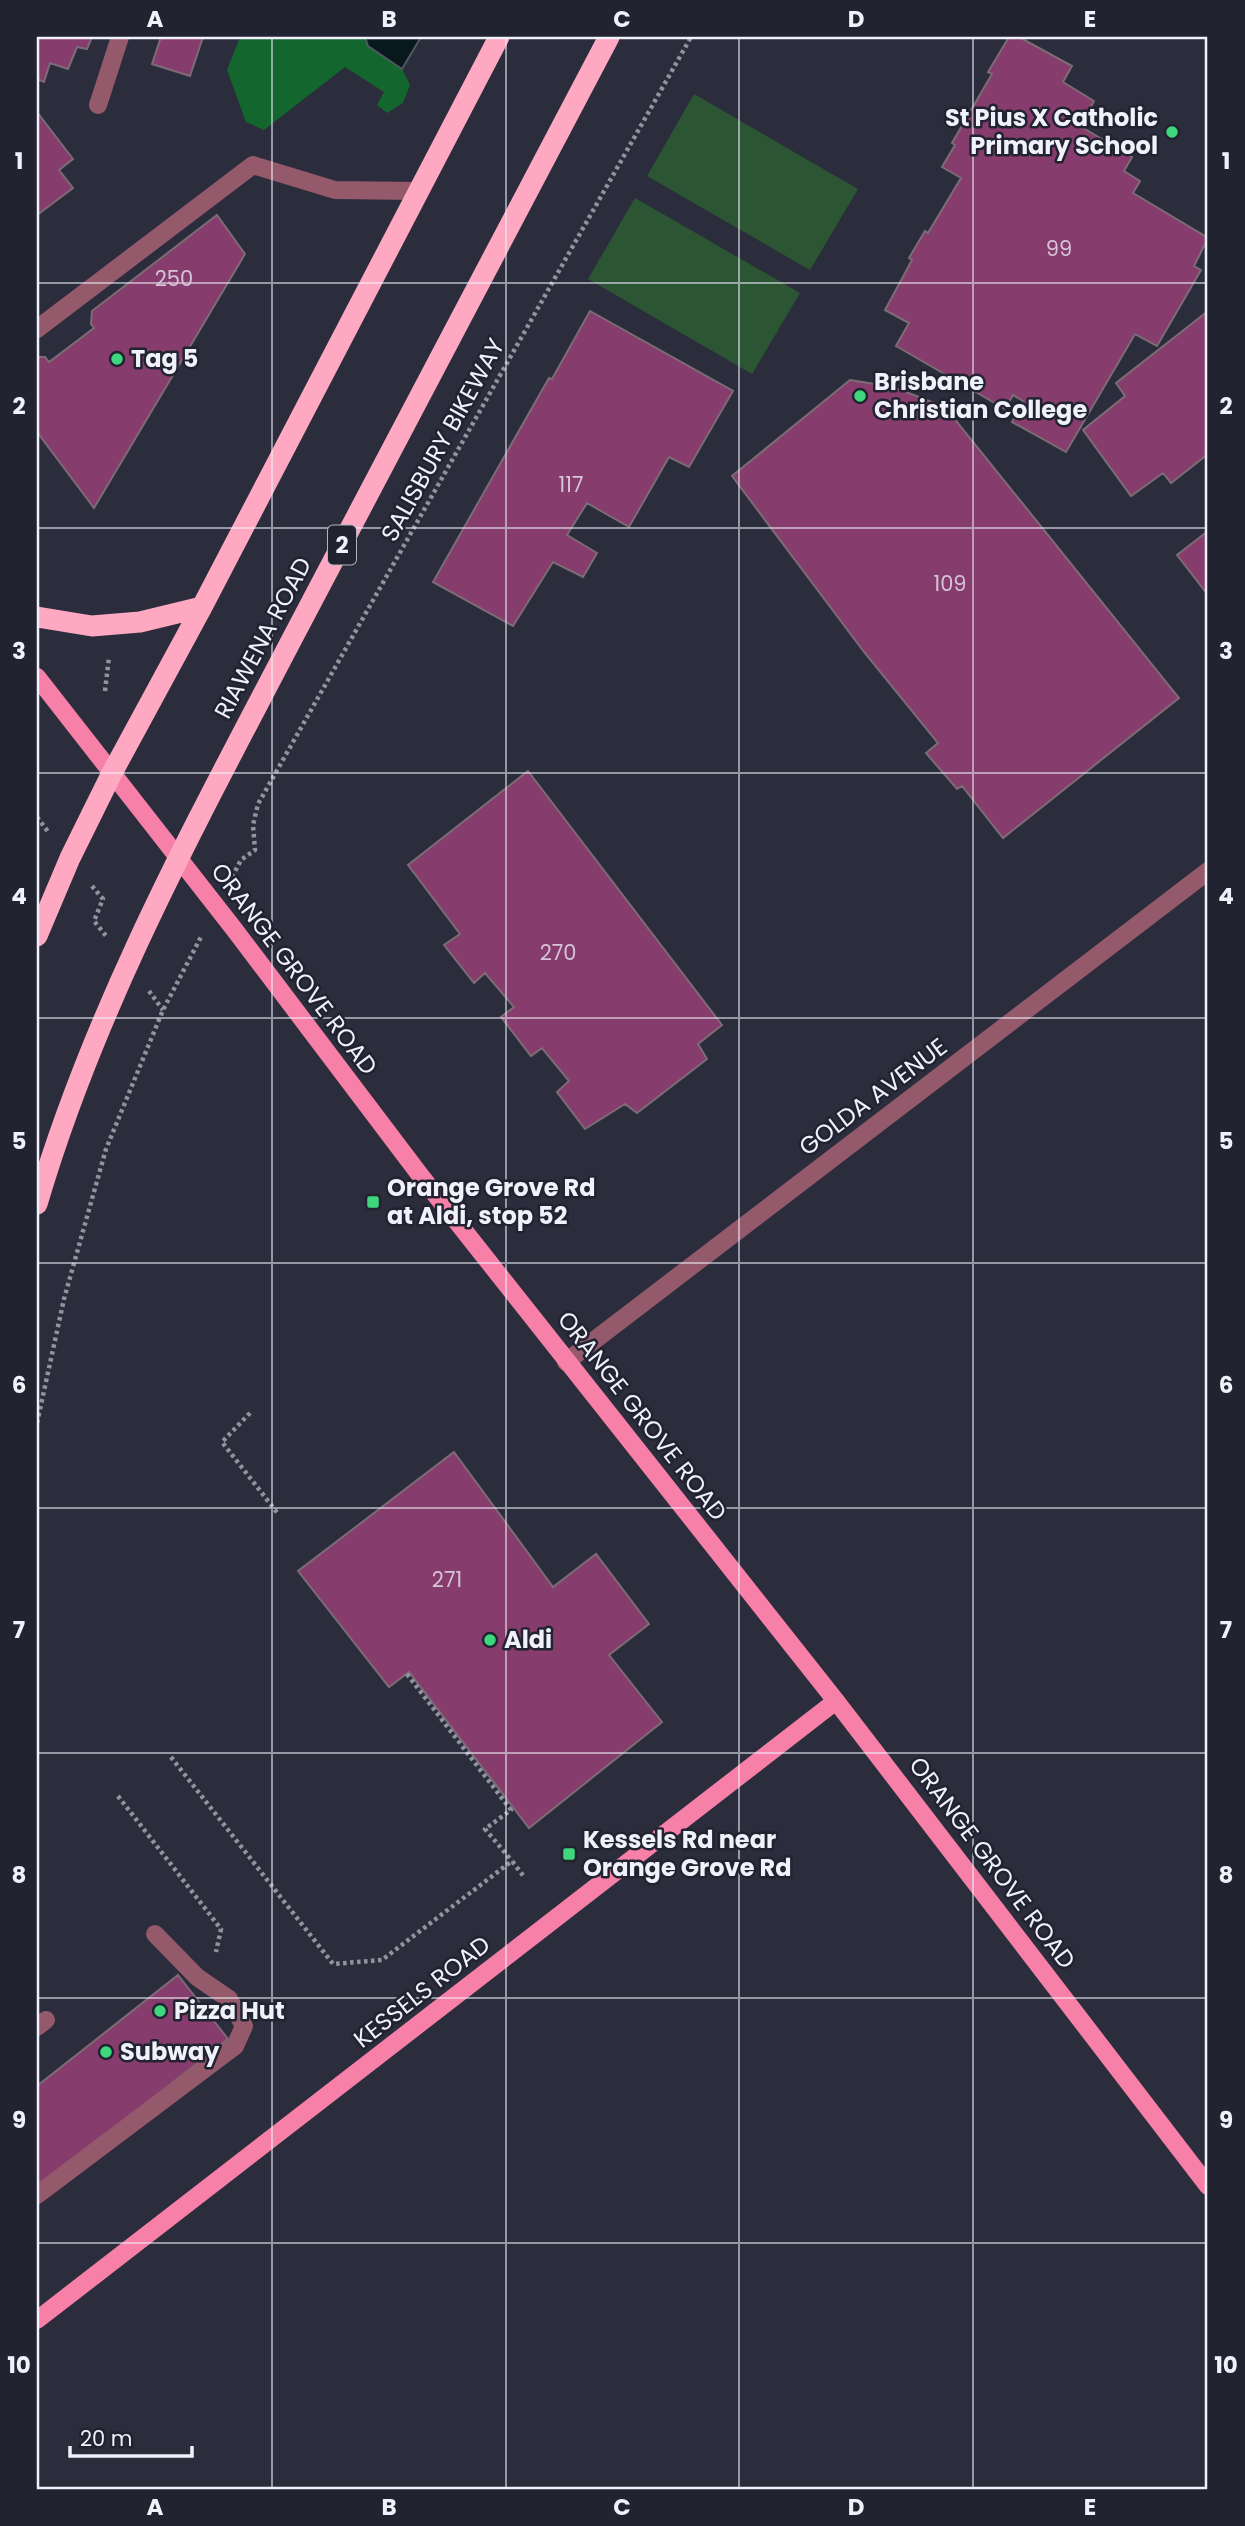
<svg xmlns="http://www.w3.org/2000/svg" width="1245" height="2526" font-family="Poppins,sans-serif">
  <rect width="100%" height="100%" fill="#2b2d3c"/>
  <!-- green -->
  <path fill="#2b5533" d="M694,94L858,189L810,270L647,176Z
    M635,198L800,293L752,374L588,279Z"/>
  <!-- forest -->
  <path fill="#13672e" d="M240,37H365L368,47L402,69L410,85L403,103L387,113L377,105L384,92L345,67L264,130L246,122L227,70Z"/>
  <!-- water -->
  <path fill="#08181c" stroke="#4e595f" stroke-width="2" d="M365,37H421L402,69L368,46Z"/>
  <!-- building -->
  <path fill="#863c6c" stroke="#7d6b75" stroke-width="2" d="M37,37H92L87,49L77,47L68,69L50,63L44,82L37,79Z
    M161,37H203L190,76L152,64Z
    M1009,37H1019L1072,66L1063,82L1094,101L1080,126L1132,157L1124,171L1140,181L1133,193L1208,238L1194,266L1201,270L1157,346L1135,334L1066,452L1012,422L1023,401L1013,395L1005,409L896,346L909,323L885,310L912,260L909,258L925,231L928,233L961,178L942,167L955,145L952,143L992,74L988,72Z
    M37,112L73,159L59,170L73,188L37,215Z
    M217,215L245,254L94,508L37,432V357H45L49,362L94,328L91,324L92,311Z
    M590,311L733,391L689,467L669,457L629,527L587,503L567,535L597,553L583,577L553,562L513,626L433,582L549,378L552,379Z
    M1208,311V454L1171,483L1163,473L1131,496L1083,430L1125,396L1116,383Z
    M850,380L893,387L945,407L1179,698L1003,838L962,786L957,789L926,753L938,743L864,652L732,476Z
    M1208,531V595L1177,555Z
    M528,771L722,1025L698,1044L707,1059L637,1113L625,1104L585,1129L557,1092L569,1081L542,1048L531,1056L501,1017L514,1007L485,973L474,983L444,945L460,934L408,865Z
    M454,1452L553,1587L596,1554L649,1624L609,1655L662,1722L529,1828L409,1672L389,1687L298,1571Z
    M178,1975L228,2039L37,2189V2086Z"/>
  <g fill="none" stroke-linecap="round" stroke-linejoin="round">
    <!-- path -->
    <path stroke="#91939f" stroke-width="4.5" stroke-dasharray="3.5 3.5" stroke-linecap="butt" d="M105,691L109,657
      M37,817L49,833
      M232,877L241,860L255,850L253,825L258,804L691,37
      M92,886L103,899L94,921L107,937
      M149,991L163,1010
      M250,1413L222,1442L279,1515
      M37,1423L64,1299L106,1149L163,1010L202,935
      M407,1674L511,1810L485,1829L512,1861
      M171,1757L333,1964L382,1960L512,1861L525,1878
      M118,1796L221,1929L216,1952"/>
    <!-- minor -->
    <path stroke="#94596b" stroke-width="18" d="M98,105L120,37
      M37,329L253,165L335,190L418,191
      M566,1362L1208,871
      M37,2027L46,2020
      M37,2195L235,2046L244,2026L229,1999L197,1977L155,1934"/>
    <!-- major -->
    <path stroke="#f780a8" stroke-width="18" d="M37,677L234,929L420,1175L836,1701L1208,2186
      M37,2320L836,1701"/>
    <!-- highway -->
    <path stroke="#fea8c2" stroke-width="21" d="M37,617L92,626L140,622L202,607
      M37,936L70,858L112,773L202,607L499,37
      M37,1204C96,1004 196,823 292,639C398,438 503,237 609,37"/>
  </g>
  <!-- grid -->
  <path fill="none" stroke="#f0f1fb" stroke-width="2" stroke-opacity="0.55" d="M272,37V2489M506,37V2489M739,37V2489M973,37V2489M37,283H1208M37,528H1208M37,773H1208M37,1018H1208M37,1263H1208M37,1508H1208M37,1753H1208M37,1998H1208M37,2243H1208"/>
  <!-- markers -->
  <g fill="#3ed77d" stroke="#212331" stroke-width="2.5">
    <circle cx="1172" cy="132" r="7"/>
    <circle cx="117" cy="359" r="7"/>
    <circle cx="860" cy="396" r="7"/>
    <rect x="366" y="1195" width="14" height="14" rx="3.5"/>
    <circle cx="490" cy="1640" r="7"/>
    <rect x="562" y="1847" width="14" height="14" rx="3.5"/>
    <circle cx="160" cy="2011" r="7"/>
    <circle cx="106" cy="2052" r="7"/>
  </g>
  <g text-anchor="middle" stroke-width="5" stroke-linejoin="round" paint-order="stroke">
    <!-- number labels -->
    <g font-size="21" fill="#d6c4d7">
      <text x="1059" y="256">99</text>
      <text x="174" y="286">250</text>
      <text x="571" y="492">117</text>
      <text x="950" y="591">109</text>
      <text x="558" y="960">270</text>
      <text x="447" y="1587">271</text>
    </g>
    <!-- shield labels -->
    <rect fill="#212331" stroke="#b2b3be" stroke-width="2" x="328" y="525.5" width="28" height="39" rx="5"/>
    <g font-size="23" font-weight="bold" fill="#f0f1fb">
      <text x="342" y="553">2</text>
    </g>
    <!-- poi labels -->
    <g font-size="24" font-weight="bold" fill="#f0f1fb" stroke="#212331" text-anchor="start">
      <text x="1158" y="126" text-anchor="end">St Pius X Catholic<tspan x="1158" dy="28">Primary School</tspan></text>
      <text x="131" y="367">Tag 5</text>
      <text x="874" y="390">Brisbane<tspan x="874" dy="28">Christian College</tspan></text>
      <text x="387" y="1196">Orange Grove Rd<tspan x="387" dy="28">at Aldi, stop 52</tspan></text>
      <text x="504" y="1648">Aldi</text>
      <text x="583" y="1848">Kessels Rd near<tspan x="583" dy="28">Orange Grove Rd</tspan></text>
      <text x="174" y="2019">Pizza Hut</text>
      <text x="120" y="2060">Subway</text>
    </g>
    <!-- street labels -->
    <g font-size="24" fill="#f0f1fb" stroke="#212331">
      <text transform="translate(443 440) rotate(-61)" y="8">SALISBURY BIKEWAY</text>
      <text transform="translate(263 638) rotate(-62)" y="8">RIAWENA ROAD</text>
      <text transform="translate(294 969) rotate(53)" y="8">ORANGE GROVE ROAD</text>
      <text transform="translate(873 1097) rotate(-37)" y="8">GOLDA AVENUE</text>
      <text transform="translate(642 1416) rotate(52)" y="8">ORANGE GROVE ROAD</text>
      <text transform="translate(992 1863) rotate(53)" y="8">ORANGE GROVE ROAD</text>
      <text transform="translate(422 1992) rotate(-38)" y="8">KESSELS ROAD</text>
    </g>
  </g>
  <!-- border -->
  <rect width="1245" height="2526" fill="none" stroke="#212331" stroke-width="77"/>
  <!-- scale -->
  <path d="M70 2446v10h122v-10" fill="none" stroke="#f0f1fb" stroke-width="3.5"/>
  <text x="80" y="2446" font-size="21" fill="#f0f1fb" stroke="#212331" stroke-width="5" paint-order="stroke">20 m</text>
  <rect x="38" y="38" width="1168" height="2450" fill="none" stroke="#f0f1fb" stroke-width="2.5"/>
  <g font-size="23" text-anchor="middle" font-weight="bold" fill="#f0f1fb">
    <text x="155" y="27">A</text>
    <text x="389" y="27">B</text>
    <text x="622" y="27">C</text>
    <text x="856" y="27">D</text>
    <text x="1090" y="27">E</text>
    <text x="19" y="169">1</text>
    <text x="1226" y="169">1</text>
    <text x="19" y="414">2</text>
    <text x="1226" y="414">2</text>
    <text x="19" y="659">3</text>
    <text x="1226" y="659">3</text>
    <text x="19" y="904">4</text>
    <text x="1226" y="904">4</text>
    <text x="19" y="1149">5</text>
    <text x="1226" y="1149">5</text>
    <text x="19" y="1393">6</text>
    <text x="1226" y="1393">6</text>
    <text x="19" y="1638">7</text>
    <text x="1226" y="1638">7</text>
    <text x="19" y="1883">8</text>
    <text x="1226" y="1883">8</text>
    <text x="19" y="2128">9</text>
    <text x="1226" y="2128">9</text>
    <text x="19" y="2373">10</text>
    <text x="1226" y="2373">10</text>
    <text x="155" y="2515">A</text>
    <text x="389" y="2515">B</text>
    <text x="622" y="2515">C</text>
    <text x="856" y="2515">D</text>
    <text x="1090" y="2515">E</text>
  </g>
</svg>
